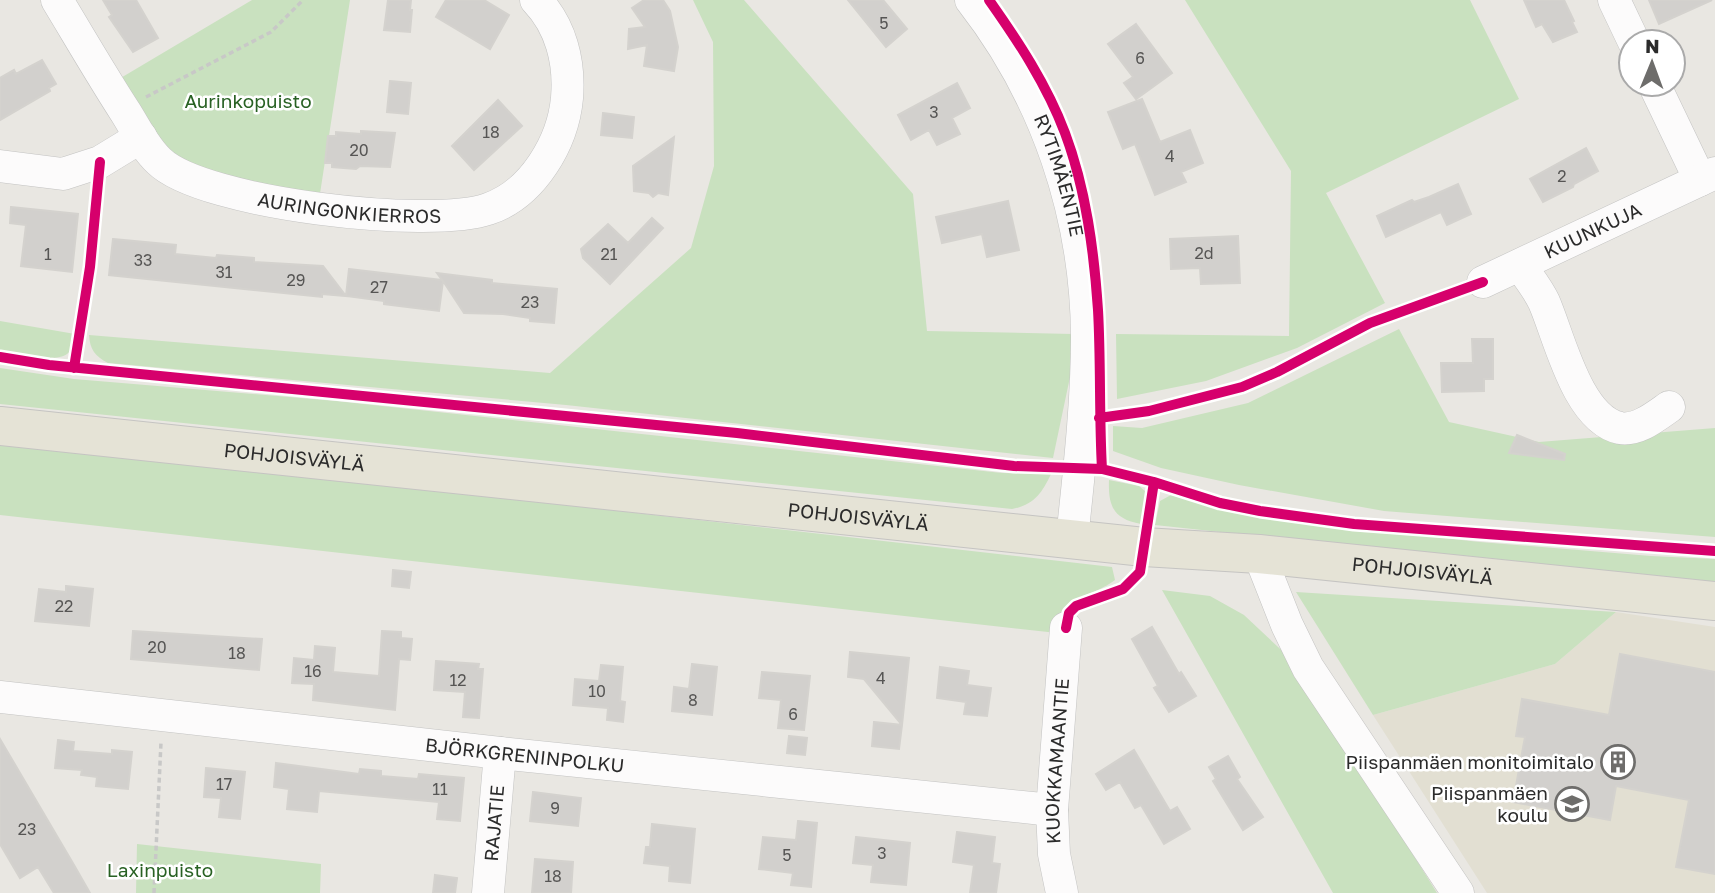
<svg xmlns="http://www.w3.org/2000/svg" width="1715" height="893" font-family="'Golos Text',sans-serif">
  <rect width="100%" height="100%" fill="#e9e7e2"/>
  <!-- education -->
  <path fill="#e2dfd2" d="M1616,612L1715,627V893H1487L1373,715L1555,664Z"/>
  <!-- green -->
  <path fill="#c9e1bf" d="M252,0H350L319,200L249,190L171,155L119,79Z
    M693,0H744L913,194L927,331L1073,334L1070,377L1053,458L566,405L108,363C95,356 90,350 89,335L550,373L691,248L714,166L713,42Z
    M1185,0H1470L1519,99L1326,193L1385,303L1297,348L1206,381L1117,399L1116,334L1289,336L1291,171Z
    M0,321L75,334C74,342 74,349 67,354C56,363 14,354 0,351Z
    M1399,329L1449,422L1539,442L1715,428V537L1384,511L1239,485L1161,468L1113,451V426L1142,428L1248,403Z
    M0,368L74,379L336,401L1002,473L1051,474C1042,493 1034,505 1012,509L0,404Z
    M0,442L144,457L1112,567L1115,580C1085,602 1063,591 1057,633L0,515Z
    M1109,480L1139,486L1146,492L1141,524C1114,519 1108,507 1109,480Z
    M1171,495L1267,519L1480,542L1651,556L1715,559V585L1155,525L1160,501Z
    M1162,590L1210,596L1244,615L1292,660L1437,893H1333Z
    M1296,592L1616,612L1555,664L1373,715Z
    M137,844L321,864L320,893H136Z"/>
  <!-- building -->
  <path fill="#d2d0cd" stroke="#d4d2ce" stroke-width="2" d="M103,0H136L158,38L133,52L109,17L112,15Z
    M388,0H411L410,10H412L410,32L384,30Z
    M446,0H484L509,15L490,49L436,17Z
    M644,0H663L670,11L678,47L674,71L644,66L647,45L628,49L629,29L645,27L632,8Z
    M848,0H883L907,29L886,47Z
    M1524,0H1564L1574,21L1572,22L1577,32L1553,42L1542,24L1536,27Z
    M1649,0H1712L1659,24Z
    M1136,24L1172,73L1136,99L1124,83L1133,77L1108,44Z
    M42,60L56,84L49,88L50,91L0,120V78L14,70L16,74Z
    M390,81L411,83L408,114L387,112Z
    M957,83L970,108L952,118L960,134L937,145L929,130L911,140L898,115Z
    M1142,99L1160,142L1190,130L1203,163L1181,172L1186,182L1155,195L1135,144L1123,149L1108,112Z
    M498,100L522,126L474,170L452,146Z
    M603,113L634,117L632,138L601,135Z
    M361,131L395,133L390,167L360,166L356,169L332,167V163H325L328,136H336V132L361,134Z
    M674,137L668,195L658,193L653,197L649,193L634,191L633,166Z
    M1586,148L1598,171L1574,184L1573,187L1543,202L1530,179Z
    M1458,184L1471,214L1447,225L1441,212L1386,237L1377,216L1412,200L1414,202L1429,197Z
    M1008,201L1019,250L987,257L982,234L942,243L936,217Z
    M11,207L78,214L72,272L21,266L26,225L10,223Z
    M652,218L663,228L610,284L583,258L581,249L608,224L628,243Z
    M1238,236L1240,283L1201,284L1200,268L1171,269L1170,239Z
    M113,239L176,245L175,254L216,258L217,255L254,258V262L323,266L346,296L322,294V297L109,275Z
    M349,269L442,280L437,273L492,280V283L557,289L554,323L530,321V318L503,314L464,313L443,281L439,311L384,304V301L346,296Z
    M1472,339H1493V379H1484V391L1442,392L1441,363H1473Z
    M1517,435L1565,454L1564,460L1509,453Z
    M393,570L411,572L409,588L392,586Z
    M66,586L93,589L89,626L35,621L39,589L66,592Z
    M1152,627L1179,674L1181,672L1196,696L1169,712L1154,688L1158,686L1132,639Z
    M133,631L262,639L259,670L131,659Z
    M382,631L401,632V638L412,639L410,660L399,659L395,710L313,700L314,684L292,683L294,658L314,660L315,646L335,648L333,672L379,676Z
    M850,652L909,658L902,725L864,679L848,677Z
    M1620,654L1715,672V874L1676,867L1689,800L1616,786L1610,820L1513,802L1525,737L1516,736L1522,699L1609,715Z
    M436,661L479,664L478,669H483L479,718L463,717L465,692L434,690Z
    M692,664L717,667L712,715L672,711L674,687L689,689Z
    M601,665L623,667L620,701L625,702L623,722L607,720L608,708L573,705L575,679L599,681Z
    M940,667L969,671L967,685L991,688L987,716L964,714L966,702L937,698Z
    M762,672L810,676L804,730L778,728L781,700L759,698Z
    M874,722L902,725L899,749L872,746Z
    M789,736L807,738L805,755L787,753Z
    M0,739L74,865L90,893H54L38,867L20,878L0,844Z
    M58,740L74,742L73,751L112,754V750L132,752L128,789L96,786L97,777L81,775L82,770L55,768Z
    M1134,750L1170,811L1177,807L1190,829L1164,844L1141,805L1135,808L1120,782L1106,790L1096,774Z
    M1228,756L1240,777L1237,779L1263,817L1243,830L1213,781L1216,779L1209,767Z
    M276,763L359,774L360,769L381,771V776L418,779L419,774L464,778L460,821L437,819L439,802L319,791L317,812L287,809L289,789L274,787Z
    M206,768L245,772L240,819L219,817L221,798L204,797Z
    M533,792L581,798L578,826L530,821Z
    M798,821L817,823L811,887L791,885L793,873L759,869L763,837L796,840Z
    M652,824L695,829L690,883L669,881L670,866L644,863L646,847H650Z
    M957,832L995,837L992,863L1000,864L996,893H970L974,865L953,862Z
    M856,837L910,843L906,885L871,882L873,865L853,863Z
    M535,859L573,862L571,893H532Z
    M435,875L457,878L455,893H433Z"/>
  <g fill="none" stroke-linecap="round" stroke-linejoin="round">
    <!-- minor casing -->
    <g stroke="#c3c3c2" stroke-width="33">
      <g id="minor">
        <path id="s1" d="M57,0C80,38 102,76 126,113C136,129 145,148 159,161C203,204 431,229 488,209C533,194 563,142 567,98C570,62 561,26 536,0"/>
        <path id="s2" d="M971,0C1046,96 1086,214 1087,336C1087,404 1079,472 1072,539"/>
        <path d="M1614,0L1634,42"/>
        <path d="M1654,84L1700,180"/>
        <path d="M0,166L63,174L100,162L141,137"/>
        <path d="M1520,265C1528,277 1538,289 1544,302C1559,336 1577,419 1620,428C1638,431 1656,416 1669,407"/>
        <path id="s3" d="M1483,282L1715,173"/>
        <path d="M1259,554L1287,625L1308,668L1458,893"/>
        <path id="s4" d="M0,697L500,753L1052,810"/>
        <path id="s5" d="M488,893L500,753"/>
        <path id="s6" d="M1062,893L1054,854L1052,810L1066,628"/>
      </g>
    </g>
    <!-- major casing -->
    <g stroke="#c5c4c2" stroke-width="40">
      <g id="major">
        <path id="s7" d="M0,426L1144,547L1259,554L1715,601"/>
      </g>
    </g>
    <!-- path -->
    <path stroke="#c8c8c7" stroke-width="3.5" stroke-dasharray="5 3.5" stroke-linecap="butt" d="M146,97L271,32L303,0
      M154,893L161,742"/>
    <!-- minor -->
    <use href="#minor" stroke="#fcfbfb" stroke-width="32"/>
    <!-- major -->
    <use href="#major" stroke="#e5e3d6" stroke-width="38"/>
    <!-- cycleway casing -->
    <g stroke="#fff" stroke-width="15">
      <path id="cycleway" d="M989,0C1018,41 1047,85 1065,133C1086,189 1094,250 1098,310C1101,363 1099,416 1102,469L1154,482L1220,503L1260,511L1354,524L1715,551
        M0,357L49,365L737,433L1014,466L1102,469
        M74,368L90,267L100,162
        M1099,418L1149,411L1242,387L1277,372L1370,323L1483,282
        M1066,628L1069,613L1076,606L1123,589L1140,572L1154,482"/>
    </g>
    <!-- cycleway -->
    <use href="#cycleway" stroke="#d6006c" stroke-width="10"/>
  </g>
  <!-- icons -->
  <defs>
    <g id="building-ring" transform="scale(1.75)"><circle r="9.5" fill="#fff" stroke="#6e6d6b" stroke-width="1.5"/><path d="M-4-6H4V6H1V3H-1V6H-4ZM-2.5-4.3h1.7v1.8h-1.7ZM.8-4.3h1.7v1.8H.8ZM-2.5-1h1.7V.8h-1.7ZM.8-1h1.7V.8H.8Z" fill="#6e6d6b"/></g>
    <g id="school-ring" transform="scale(1.75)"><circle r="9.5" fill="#fff" stroke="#6e6d6b" stroke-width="1.5"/><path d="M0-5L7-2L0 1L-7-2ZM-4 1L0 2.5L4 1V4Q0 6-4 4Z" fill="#6e6d6b"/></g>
  </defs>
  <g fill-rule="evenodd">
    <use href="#building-ring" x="1618" y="762"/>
    <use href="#school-ring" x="1572" y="804"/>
  </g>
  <g text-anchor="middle" stroke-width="5" stroke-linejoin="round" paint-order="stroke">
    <!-- number labels -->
    <g font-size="16" fill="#565554">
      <text x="884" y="29">5</text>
      <text x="1140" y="64">6</text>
      <text x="934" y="118">3</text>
      <text x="491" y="138">18</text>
      <text x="359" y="156">20</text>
      <text x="1170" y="162">4</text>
      <text x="1562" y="182">2</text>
      <text x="1204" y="259">2d</text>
      <text x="48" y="260">1</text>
      <text x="609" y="260">21</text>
      <text x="143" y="266">33</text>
      <text x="224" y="278">31</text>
      <text x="296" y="286">29</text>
      <text x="379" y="293">27</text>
      <text x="530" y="308">23</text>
      <text x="64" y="612">22</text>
      <text x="157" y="653">20</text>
      <text x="237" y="659">18</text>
      <text x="313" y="677">16</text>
      <text x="881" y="684">4</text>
      <text x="458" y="686">12</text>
      <text x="597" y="697">10</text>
      <text x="693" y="706">8</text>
      <text x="793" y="720">6</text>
      <text x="224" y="790">17</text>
      <text x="440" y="795">11</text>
      <text x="555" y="814">9</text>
      <text x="27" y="835">23</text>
      <text x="882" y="859">3</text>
      <text x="787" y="861">5</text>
      <text x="553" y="882">18</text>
    </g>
    <!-- park labels -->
    <g font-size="19" fill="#286123" stroke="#fff">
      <text x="248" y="108">Aurinkopuisto</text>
      <text x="160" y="877">Laxinpuisto</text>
    </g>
    <!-- street labels -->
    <g font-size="19" fill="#2b2b2b" stroke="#fff">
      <text dy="7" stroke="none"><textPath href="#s2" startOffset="198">RYTIMÄENTIE</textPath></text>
      <text dy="7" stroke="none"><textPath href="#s1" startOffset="390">AURINGONKIERROS</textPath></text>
      <text dy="7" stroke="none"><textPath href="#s3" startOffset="121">KUUNKUJA</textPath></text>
      <text dy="7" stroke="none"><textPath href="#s7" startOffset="296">POHJOISVÄYLÄ</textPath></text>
      <text dy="7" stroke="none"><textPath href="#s7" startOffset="863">POHJOISVÄYLÄ</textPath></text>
      <text dy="7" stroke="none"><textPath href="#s7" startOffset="1430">POHJOISVÄYLÄ</textPath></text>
      <text dy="7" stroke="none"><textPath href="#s4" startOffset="528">BJÖRKGRENINPOLKU</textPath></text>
      <text dy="7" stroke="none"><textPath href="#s6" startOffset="133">KUOKKAMAANTIE</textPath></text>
      <text dy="7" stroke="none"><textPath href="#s5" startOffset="70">RAJATIE</textPath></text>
    </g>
    <!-- poi labels -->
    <g font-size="19" fill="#2b2b2b" stroke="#fff" text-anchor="end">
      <text x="1594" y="769">Piispanmäen monitoimitalo</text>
      <text x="1548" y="800">Piispanmäen<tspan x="1548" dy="22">koulu</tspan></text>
    </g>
  </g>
  <!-- north arrow -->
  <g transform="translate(1652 63) rotate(1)"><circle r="33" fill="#ffffff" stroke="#aaaaaa" stroke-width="2"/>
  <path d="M0-5L12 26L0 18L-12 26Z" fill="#6e6d6b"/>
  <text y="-10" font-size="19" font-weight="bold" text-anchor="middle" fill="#2b2b2b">N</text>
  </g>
</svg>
